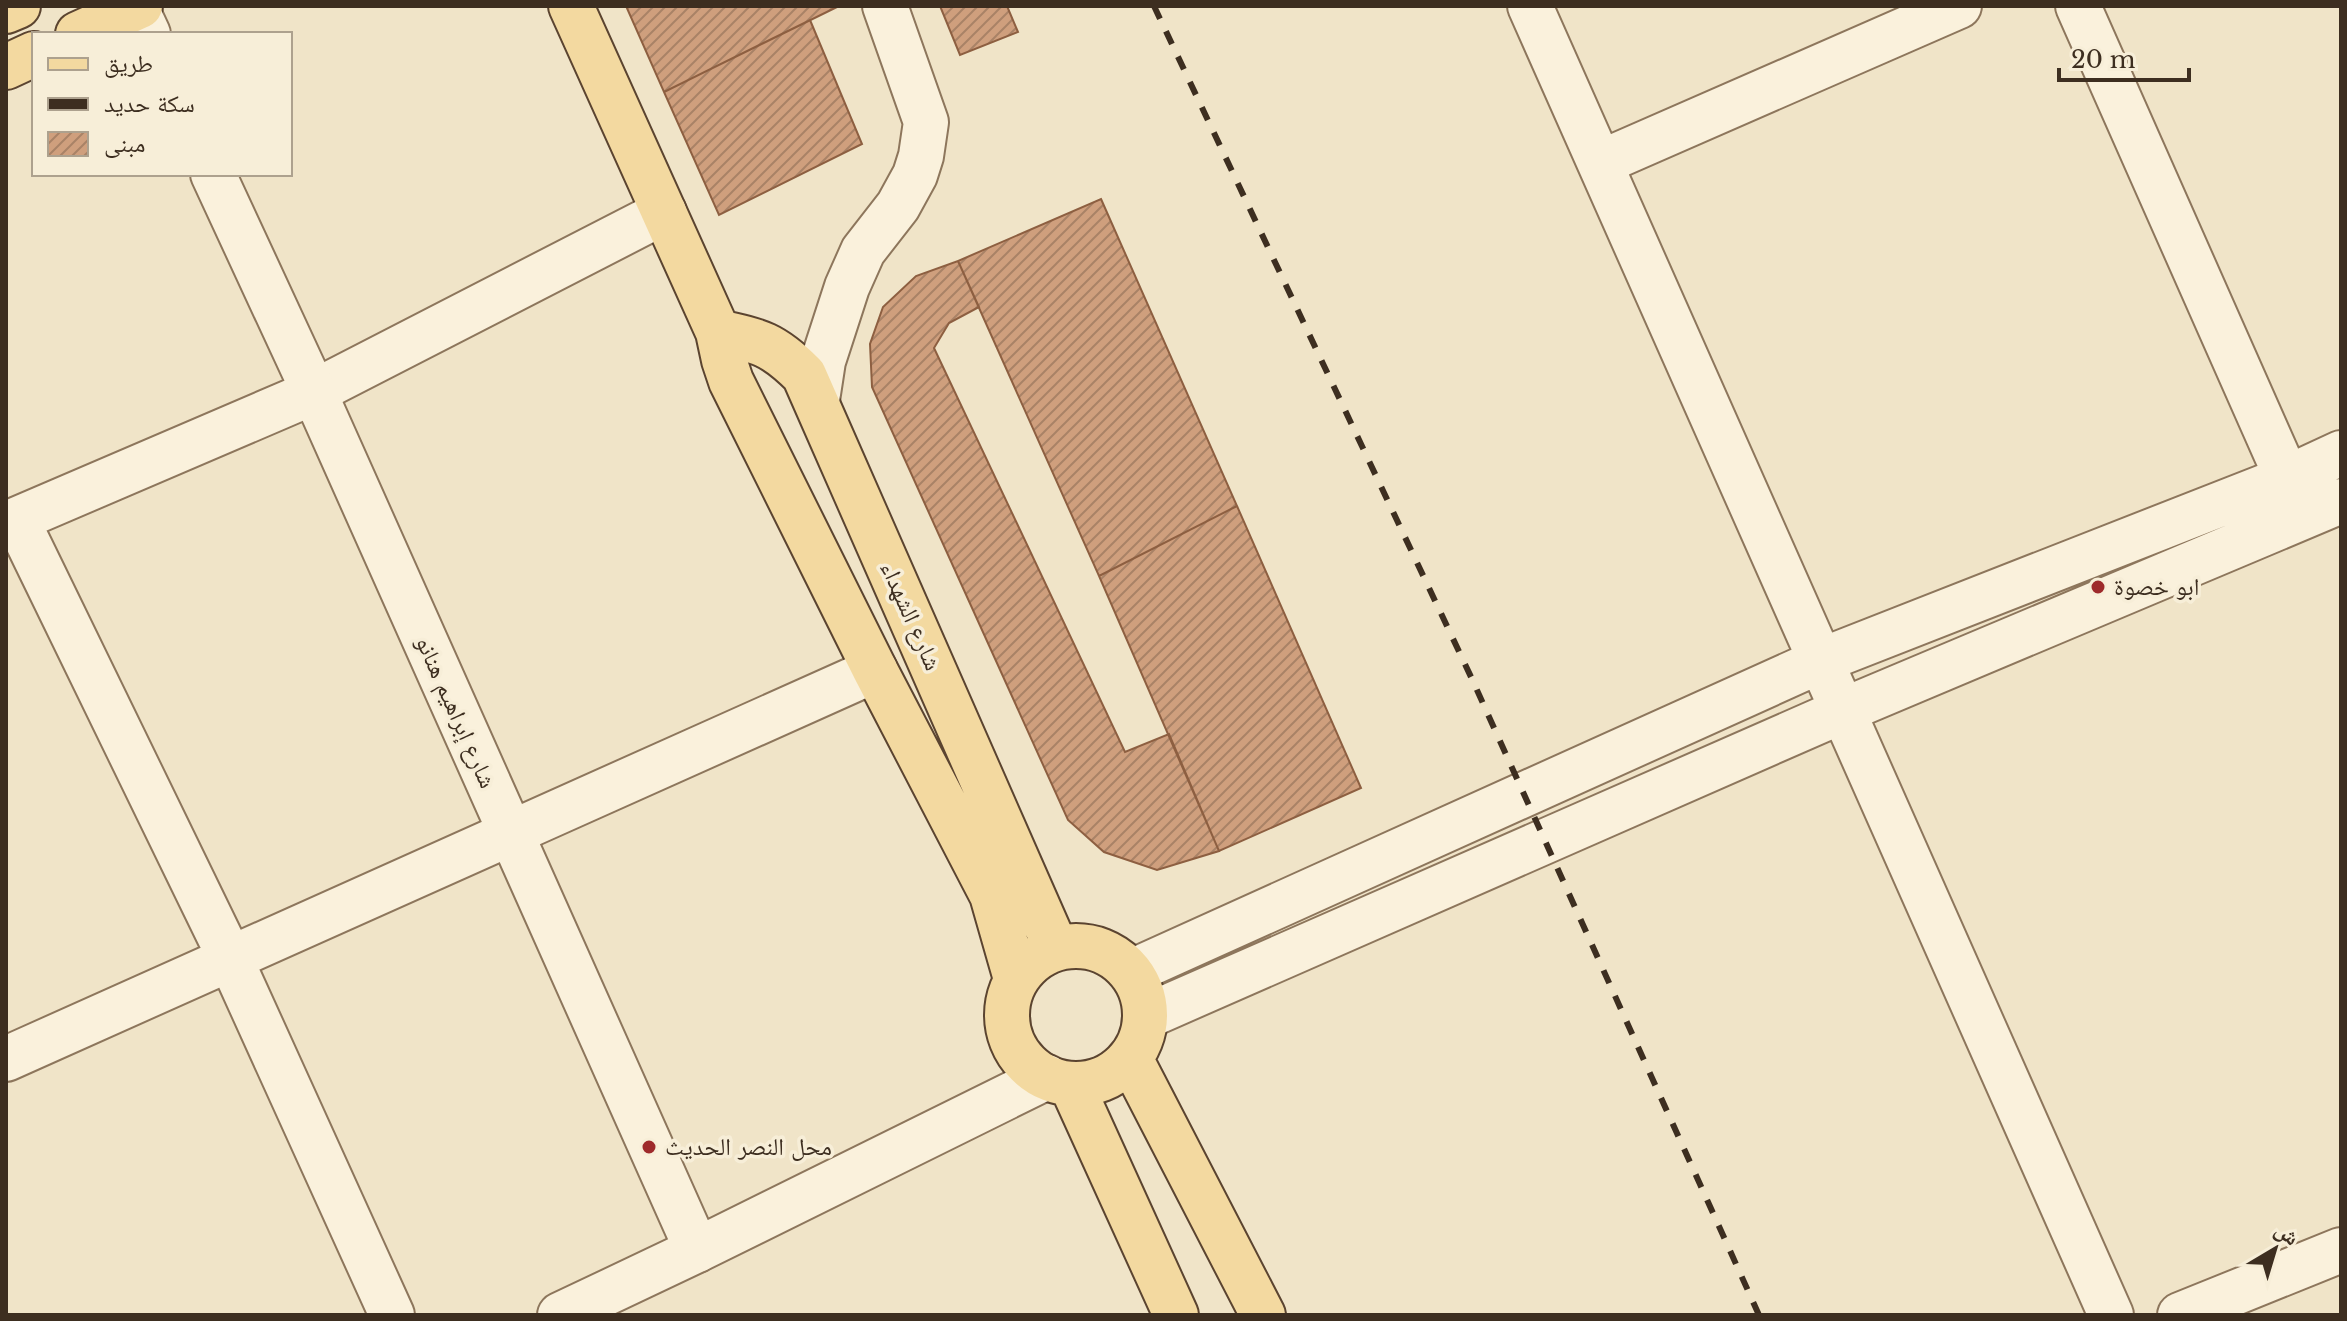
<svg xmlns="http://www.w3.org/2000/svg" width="2347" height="1321" font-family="'Libre Baskerville','Noto Naskh Arabic',serif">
  <defs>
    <pattern id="building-hatch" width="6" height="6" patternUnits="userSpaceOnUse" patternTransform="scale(2)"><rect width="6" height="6" fill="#cf9f7d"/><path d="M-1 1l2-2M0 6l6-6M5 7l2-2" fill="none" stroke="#a98266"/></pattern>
  </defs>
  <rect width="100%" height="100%" fill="#f0e4c8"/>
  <!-- building -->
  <path fill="url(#building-hatch)" stroke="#8d5f41" stroke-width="2" d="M626,6H839L664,92Z
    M940,6H1007L1018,32L960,55Z
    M810,20L862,144L719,215L664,92Z
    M1101,199L1237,506L1099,576L958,261Z
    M958,261L979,307L949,323L934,348L1125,752L1169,734L1219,851L1157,870L1104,852L1068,820L872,387L870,344L883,307L916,276Z
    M1237,506L1361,788L1219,851L1099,576Z"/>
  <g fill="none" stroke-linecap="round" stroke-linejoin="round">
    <!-- minor casing -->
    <g stroke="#8d765c" stroke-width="48">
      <path id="minor" d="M1530,6L2111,1315
        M2078,6L2287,478
        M1600,163L1959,6
        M817,400L823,361L847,287L863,251L898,206L915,175L921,156L926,122L885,6
        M17,520L230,958L392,1315
        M6,524L314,392L664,212
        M1131,972L1820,661L2287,478L2341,453
        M1145,1017L1842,711L2341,501
        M6,1059L875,670
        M560,1315L697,1250
        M2180,1315L2341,1250"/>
    </g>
    <!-- tertiary casing -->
    <g stroke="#8d765c" stroke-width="48">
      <path id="tertiary" d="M135,6L148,34
        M213,174L314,392L697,1250L1047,1077"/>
    </g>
    <!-- primary casing -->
    <g stroke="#5b4430" stroke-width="48">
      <path id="primary" d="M571,6L718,332L724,360L731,381L875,670L992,895L1016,979
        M6,11L18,6
        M78,34L140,6
        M6,67L34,54
        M718,332C760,341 773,344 804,375L1056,948
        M1007 1015a69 69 0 1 1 138 0a69 69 0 1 1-138 0Z
        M1130,1058L1263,1315
        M1071,1084L1176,1315"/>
    </g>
    <!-- minor -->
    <use href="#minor" stroke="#faf1dc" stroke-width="44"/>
    <!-- tertiary -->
    <use href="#tertiary" stroke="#faf1dc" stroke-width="44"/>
    <!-- primary -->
    <use href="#primary" stroke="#f3d9a0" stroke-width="44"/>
    <!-- rail -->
    <path stroke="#3d2e20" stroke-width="6" stroke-dasharray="14 14" stroke-linecap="butt" d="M1154,6L1472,679L1759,1315"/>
  </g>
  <!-- markers -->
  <g fill="#9e2a2b" stroke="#f7eed8" stroke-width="3">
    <circle cx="2098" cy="587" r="8"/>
    <circle cx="649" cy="1147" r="8"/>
  </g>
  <g text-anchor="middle" stroke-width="7" stroke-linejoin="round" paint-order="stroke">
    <!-- poi labels -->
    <g font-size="24" fill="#3d2e20" stroke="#f7eed8" text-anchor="start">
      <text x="2114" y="595">ابو خصوة</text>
      <text x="665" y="1155">محل النصر الحديث</text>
    </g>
    <!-- street labels -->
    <g font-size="24" fill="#3d2e20" stroke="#f7eed8">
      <text transform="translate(911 616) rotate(66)" y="8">شارع الشهداء</text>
      <text transform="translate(456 712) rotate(66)" y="8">شارع إبراهيم هنانو</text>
    </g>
  </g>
  <!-- border -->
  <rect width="2347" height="1321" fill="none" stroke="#3d2e20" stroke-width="16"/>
  <!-- legend -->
  <rect x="32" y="32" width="260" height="144" fill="#f7eed8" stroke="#ada18e" stroke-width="2"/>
  <rect x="48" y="58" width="40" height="12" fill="#f3d9a0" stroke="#ada18e" stroke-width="2"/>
  <text x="104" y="72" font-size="24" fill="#3d2e20">طريق</text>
  <rect x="48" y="98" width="40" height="12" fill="#3d2e20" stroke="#ada18e" stroke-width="2"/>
  <text x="104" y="112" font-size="24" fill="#3d2e20">سكة حديد</text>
  <rect x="48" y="132" width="40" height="24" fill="url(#building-hatch)" stroke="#ada18e" stroke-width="2"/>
  <text x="104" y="152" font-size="24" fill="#3d2e20">مبنى</text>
  <!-- north arrow -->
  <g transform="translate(2275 1249) rotate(38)" stroke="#f7eed8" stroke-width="6" paint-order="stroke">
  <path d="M0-6L14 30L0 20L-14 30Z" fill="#3d2e20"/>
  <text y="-12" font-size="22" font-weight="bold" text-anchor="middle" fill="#3d2e20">ش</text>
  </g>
  <!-- scale -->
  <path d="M2059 68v12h130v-12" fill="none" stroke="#3d2e20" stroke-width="4"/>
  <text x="2071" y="68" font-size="24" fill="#3d2e20" stroke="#f7eed8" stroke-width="6" paint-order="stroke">20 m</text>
</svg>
